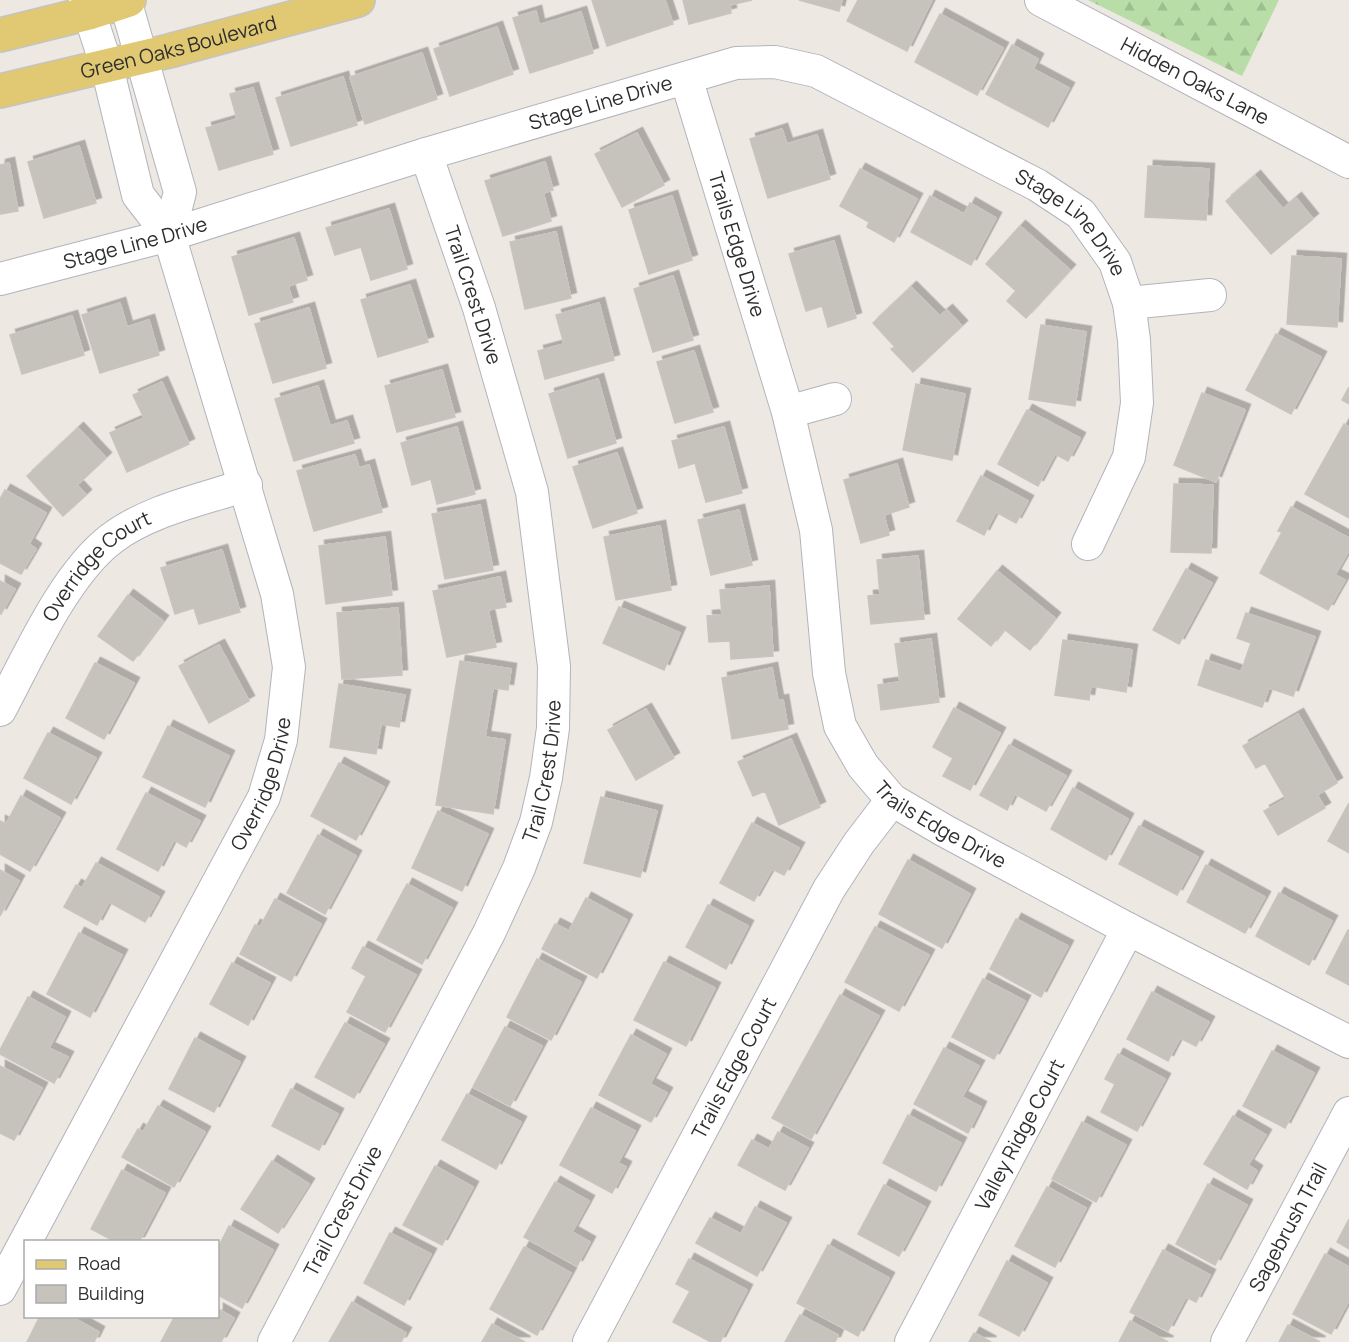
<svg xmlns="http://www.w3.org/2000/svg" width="1349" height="1342" font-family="Manrope,sans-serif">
  <defs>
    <pattern id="forest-firs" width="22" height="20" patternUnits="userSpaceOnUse" patternTransform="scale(1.5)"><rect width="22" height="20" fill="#b8dda6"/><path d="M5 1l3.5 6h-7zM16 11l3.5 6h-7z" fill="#9ebe8f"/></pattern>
    <filter id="shadow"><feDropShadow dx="5.5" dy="-5.5" stdDeviation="0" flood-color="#0004"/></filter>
  </defs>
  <rect width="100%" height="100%" fill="#ede8e2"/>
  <!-- forest -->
  <path fill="url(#forest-firs)" d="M1088,0H1279L1242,76Z"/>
  <!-- building -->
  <path fill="#c6c3bd" stroke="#c9c4bc" stroke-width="1.5" filter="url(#shadow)" d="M592,0H665L673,24L607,46Z
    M683,0H752L730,5L731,13L689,24Z
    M799,0H842L839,11Z
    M858,0H932L907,51L847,21Z
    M536,11L539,25L581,12L593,53L530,73L513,18Z
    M940,14L1003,48L977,95L915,62Z
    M497,27L513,74L450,96L434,49Z
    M1012,45L1038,59L1033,69L1069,88L1048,127L986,94Z
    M422,53L437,99L365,124L350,77Z
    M343,77L357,125L291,146L276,98Z
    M253,88L273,154L219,170L206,128L237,119L230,94Z
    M782,129L787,144L817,135L830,179L768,198L750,139Z
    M637,133L664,185L622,207L595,154Z
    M79,146L96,203L44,218L28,162Z
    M545,162L553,190L543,193L551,221L503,236L485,181Z
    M9,163L18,211L0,214V165Z
    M1148,166L1209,169L1206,220L1145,217Z
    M860,169L917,199L894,242L867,227L869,222L840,206Z
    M1255,176L1283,209L1296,198L1313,219L1271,254L1226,201Z
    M672,196L692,260L649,274L629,210Z
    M930,196L964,214L970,203L996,218L971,265L911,232Z
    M389,209L407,269L371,280L361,247L335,255L326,228Z
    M1020,226L1070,270L1026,318L1007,301L1016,291L986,264Z
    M556,232L571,298L525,309L510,242Z
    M294,238L307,280L288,286L293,302L249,315L232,257Z
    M834,241L856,318L828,327L822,306L806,311L789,254Z
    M1292,256L1341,259L1337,327L1287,324Z
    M673,276L693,340L653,352L634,289Z
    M410,285L428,342L378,357L361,300Z
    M911,287L940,316L947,310L962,326L913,372L891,349L895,347L873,323Z
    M120,303L127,327L149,320L159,355L100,373L82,315Z
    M599,303L614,360L545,379L538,351L564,344L556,315Z
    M309,308L326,368L273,383L255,324Z
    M72,316L84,355L22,374L10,335Z
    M1041,325L1086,332L1075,406L1029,399Z
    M1276,334L1321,357L1291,414L1246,390Z
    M694,351L713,412L675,423L657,362Z
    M442,370L455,417L397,432L385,386Z
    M598,379L616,443L568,458L549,394Z
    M162,382L189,444L127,472L110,433L144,418L133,395Z
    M916,384L965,394L952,460L903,450Z
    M318,386L330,426L347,421L354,443L294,461L275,399Z
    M1349,387V404L1342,400Z
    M1202,393L1245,410L1216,482L1174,465Z
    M1027,410L1080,438L1068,461L1055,454L1038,486L998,464Z
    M1344,424L1349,427V518L1305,494Z
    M457,427L475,494L437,504L431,479L412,485L401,443Z
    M724,427L742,493L706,502L695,463L679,468L672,441Z
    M78,428L106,458L77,485L86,495L63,516L27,476Z
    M617,453L637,513L593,528L573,467Z
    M355,455L359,468L369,465L382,512L314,531L297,471Z
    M897,464L909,507L884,515L889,535L861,543L844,480Z
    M981,476L1028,501L1016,523L996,512L984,535L957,521Z
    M1174,484L1213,485L1211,553L1171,552Z
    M5,490L46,513L29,544L36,549L21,574L0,563V499Z
    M480,505L493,570L445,579L432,514Z
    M1291,507L1349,538V550L1335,575L1345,580L1328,610L1260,573L1282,532L1278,531Z
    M739,510L752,565L711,575L698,520Z
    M660,526L671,590L616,600L604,537Z
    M385,537L392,595L326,604L319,546Z
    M222,550L240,612L199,624L194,608L175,614L161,568Z
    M918,556L924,619L871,624L868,596L880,595L877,560Z
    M1186,569L1212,583L1179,644L1153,630Z
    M997,571L1055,618L1030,650L1004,629L991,646L958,619Z
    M500,577L506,607L488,610L496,647L447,657L433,591Z
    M0,581L15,589L1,614L0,613Z
    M769,586L773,656L731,659L730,641L709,642L707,616L722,615L720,590Z
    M128,595L163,621L133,661L98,636Z
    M619,607L680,633L664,670L603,643Z
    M398,608L402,675L342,679L337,613Z
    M1246,613L1315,637L1293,696L1269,688L1262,707L1198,685L1206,660L1241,672L1251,643L1237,638Z
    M931,639L939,702L881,710L878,685L900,682L895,644Z
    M1063,640L1132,650L1126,692L1091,686L1089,700L1055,695Z
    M219,645L249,701L209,723L179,666Z
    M460,661L511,669L508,690L493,688L485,737L505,740L493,814L436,805Z
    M95,663L134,683L104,739L66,718Z
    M772,668L778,701L783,700L788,729L732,739L722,678Z
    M339,684L405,695L399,727L381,724L376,754L330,747Z
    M954,708L1000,733L970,790L943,776L953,758L933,747Z
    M646,709L674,758L636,780L608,730Z
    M1298,714L1337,783L1317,795L1325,808L1278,835L1264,811L1286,799L1265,763L1256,768L1243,746Z
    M168,726L229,756L205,807L143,777Z
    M48,733L96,758L71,804L24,778Z
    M791,739L820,807L779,825L765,791L753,796L738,762Z
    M1009,745L1066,776L1046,811L1015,794L1007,810L980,795Z
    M339,763L384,787L356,840L311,816Z
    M1073,788L1128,819L1106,860L1051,829Z
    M146,793L200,821L186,847L174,840L158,871L117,849Z
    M21,796L60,818L30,871L0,854V821L6,824Z
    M601,797L657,811L640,877L584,863Z
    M1349,803V853L1328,841Z
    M438,811L488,834L462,891L412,868Z
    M752,823L799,848L784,875L772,869L754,901L720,883Z
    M1139,826L1198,857L1177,895L1119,864Z
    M318,835L356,856L325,914L287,893Z
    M908,860L970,894L942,948L879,914Z
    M96,863L159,897L145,922L109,902L97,925L64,907L76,885L82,888Z
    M1206,865L1265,897L1245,933L1187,902Z
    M0,870L19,881L0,916Z
    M407,884L452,908L422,964L377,940Z
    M1279,893L1332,921L1309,965L1256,936Z
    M586,898L627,920L597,978L542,949L555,924L569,931Z
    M275,899L321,924L291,981L240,954L255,925L260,927Z
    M708,905L748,926L726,969L686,947Z
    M1016,919L1068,946L1041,997L990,969Z
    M875,927L929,955L899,1011L845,982Z
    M1348,930H1349V985L1326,973Z
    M79,933L122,955L90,1017L47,994Z
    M363,947L416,975L385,1032L347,1012L366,976L352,968Z
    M537,959L581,982L551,1040L507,1017Z
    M664,962L715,988L686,1046L634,1020Z
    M232,963L270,983L248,1025L210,1004Z
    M983,979L1025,1001L994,1059L952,1037Z
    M1152,992L1209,1022L1196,1046L1180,1038L1168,1061L1127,1039Z
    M840,995L879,1016L811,1139L772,1118Z
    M28,997L65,1017L49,1048L68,1057L54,1083L0,1054V1050Z
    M345,1023L384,1044L354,1098L315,1077Z
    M505,1027L542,1046L510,1106L473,1087Z
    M631,1035L666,1054L650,1084L667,1093L651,1122L599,1095Z
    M195,1038L240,1062L214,1112L169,1089Z
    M944,1048L979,1066L962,1097L981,1107L968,1133L914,1104Z
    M1272,1051L1314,1073L1285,1128L1243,1106Z
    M1118,1054L1165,1079L1137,1131L1101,1112L1115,1084L1105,1079Z
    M0,1066L42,1088L14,1140L0,1133Z
    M291,1089L338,1114L319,1150L272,1126Z
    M467,1094L521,1122L496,1169L442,1140Z
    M158,1106L205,1132L174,1187L122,1157L138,1129L143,1132Z
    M591,1108L635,1131L618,1163L626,1167L612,1193L560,1165Z
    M908,1115L961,1143L936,1191L883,1163Z
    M1233,1116L1266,1135L1248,1165L1257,1171L1247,1189L1204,1164Z
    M1082,1122L1126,1145L1096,1202L1052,1179Z
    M778,1132L808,1148L785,1190L738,1165L752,1140L769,1149Z
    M272,1161L309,1184L278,1233L241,1209Z
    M435,1166L473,1187L442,1245L403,1225Z
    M122,1170L165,1193L139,1242H116L91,1229Z
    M555,1182L589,1201L572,1232L590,1242L577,1266L524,1237Z
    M1208,1184L1247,1205L1215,1265L1176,1244Z
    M884,1185L925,1207L899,1256L858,1234Z
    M1047,1187L1086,1208L1055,1267L1015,1246Z
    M755,1207L786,1223L757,1276L696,1243L710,1218L741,1234Z
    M1349,1219V1249L1337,1242Z
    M229,1226L273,1250L242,1308L218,1295V1248Z
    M390,1233L431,1254L404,1305L364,1283Z
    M828,1245L889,1278L858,1336L797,1303Z
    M524,1247L571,1273L537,1335L490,1309Z
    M1163,1250L1210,1275L1196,1302L1186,1297L1168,1331L1130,1312Z
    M1325,1254L1349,1267V1300L1331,1334L1293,1314Z
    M689,1259L747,1290L720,1342H711L673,1322L690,1291L676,1284Z
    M1007,1261L1047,1283L1019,1336L979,1315Z
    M352,1302L406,1333L401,1342H329Z
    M218,1309L234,1318L221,1342H161L175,1316H218Z
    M800,1315L838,1335L835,1342H785Z
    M40,1316H70L99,1332L94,1342H27Z
    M1130,1321L1168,1342H1119Z
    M492,1324L525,1342H482Z
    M1288,1325L1320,1342H1279Z
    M974,1333L991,1342H969Z"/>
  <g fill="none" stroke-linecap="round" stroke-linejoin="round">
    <!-- minor casing -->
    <g stroke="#b2b4bc" stroke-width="34">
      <g id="minor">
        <path d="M125,0L180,192L169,235"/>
        <path id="s1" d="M1041,0L1349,162"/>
        <path id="s2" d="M686,78L788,412L816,530L829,673L840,726L863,766L892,800L945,831L1128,929L1349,1042"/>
        <path id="s3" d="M0,279L169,235L426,154L736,63L775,62L816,71L1037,185L1081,214L1115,262L1129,303L1134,340L1137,403L1129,457L1088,544"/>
        <path d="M1129,303L1210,295"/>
        <path d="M788,412L835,399"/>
        <path id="s4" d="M0,710C28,658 64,575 111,539C149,510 201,500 246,485"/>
        <path id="s5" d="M0,1289L264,797L281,740L289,667L277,594L169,235L138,195L107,67L85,0"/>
        <path id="s6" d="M274,1342L489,933L519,868L536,822L546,778L553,728L554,666L532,492L479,308L426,154"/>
        <path id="s7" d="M589,1342L829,889L859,843L892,800"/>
        <path id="s8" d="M911,1342L1128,929"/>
        <path id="s9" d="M1227,1342L1349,1113"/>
      </g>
    </g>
    <!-- major casing -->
    <g stroke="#c4c4c4" stroke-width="36">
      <g id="major">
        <path d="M0,35L89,13L129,0"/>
        <path id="s10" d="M0,91L169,51L358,0"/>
      </g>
    </g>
    <!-- minor -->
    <use href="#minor" stroke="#fff" stroke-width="32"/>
    <!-- major -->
    <use href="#major" stroke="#e1c873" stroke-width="33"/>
  </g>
  <g text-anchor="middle" stroke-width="5" stroke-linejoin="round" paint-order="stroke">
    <!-- street labels -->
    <g font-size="20" fill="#2e2e2e" stroke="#fff">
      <text dy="7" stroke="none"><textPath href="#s10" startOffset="184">Green Oaks Boulevard</textPath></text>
      <text dy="7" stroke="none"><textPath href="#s1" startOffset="174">Hidden Oaks Lane</textPath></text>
      <text dy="7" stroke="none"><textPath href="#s3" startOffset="626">Stage Line Drive</textPath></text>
      <text dy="7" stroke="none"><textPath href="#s3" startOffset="1148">Stage Line Drive</textPath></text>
      <text dy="7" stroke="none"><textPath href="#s3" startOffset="140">Stage Line Drive</textPath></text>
      <text dy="7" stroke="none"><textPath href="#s2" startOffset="174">Trails Edge Drive</textPath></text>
      <text transform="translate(473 295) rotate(72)" y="7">Trail Crest Drive</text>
      <text dy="7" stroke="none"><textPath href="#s4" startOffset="176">Overridge Court</textPath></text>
      <text dy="7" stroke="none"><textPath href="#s6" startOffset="634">Trail Crest Drive</textPath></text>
      <text dy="7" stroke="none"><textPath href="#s5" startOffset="570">Overridge Drive</textPath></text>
      <text dy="7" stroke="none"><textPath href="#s2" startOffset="813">Trails Edge Drive</textPath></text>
      <text dy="7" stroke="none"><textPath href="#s7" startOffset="310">Trails Edge Court</textPath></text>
      <text dy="7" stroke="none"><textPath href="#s8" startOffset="234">Valley Ridge Court</textPath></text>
      <text dy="7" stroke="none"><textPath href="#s6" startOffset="148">Trail Crest Drive</textPath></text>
      <text dy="7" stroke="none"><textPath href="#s9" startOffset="130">Sagebrush Trail</textPath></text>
    </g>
  </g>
  <!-- legend -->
  <rect x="24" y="1240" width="195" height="78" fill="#ffffff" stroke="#ababab" stroke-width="1.5"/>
  <rect x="36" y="1260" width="30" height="9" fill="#e1c873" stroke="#ababab" stroke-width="1.5"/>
  <text x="78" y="1270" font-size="18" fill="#2e2e2e">Road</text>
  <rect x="36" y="1285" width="30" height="18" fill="#c6c3bd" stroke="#ababab" stroke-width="1.5"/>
  <text x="78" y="1300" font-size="18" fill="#2e2e2e">Building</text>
</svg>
